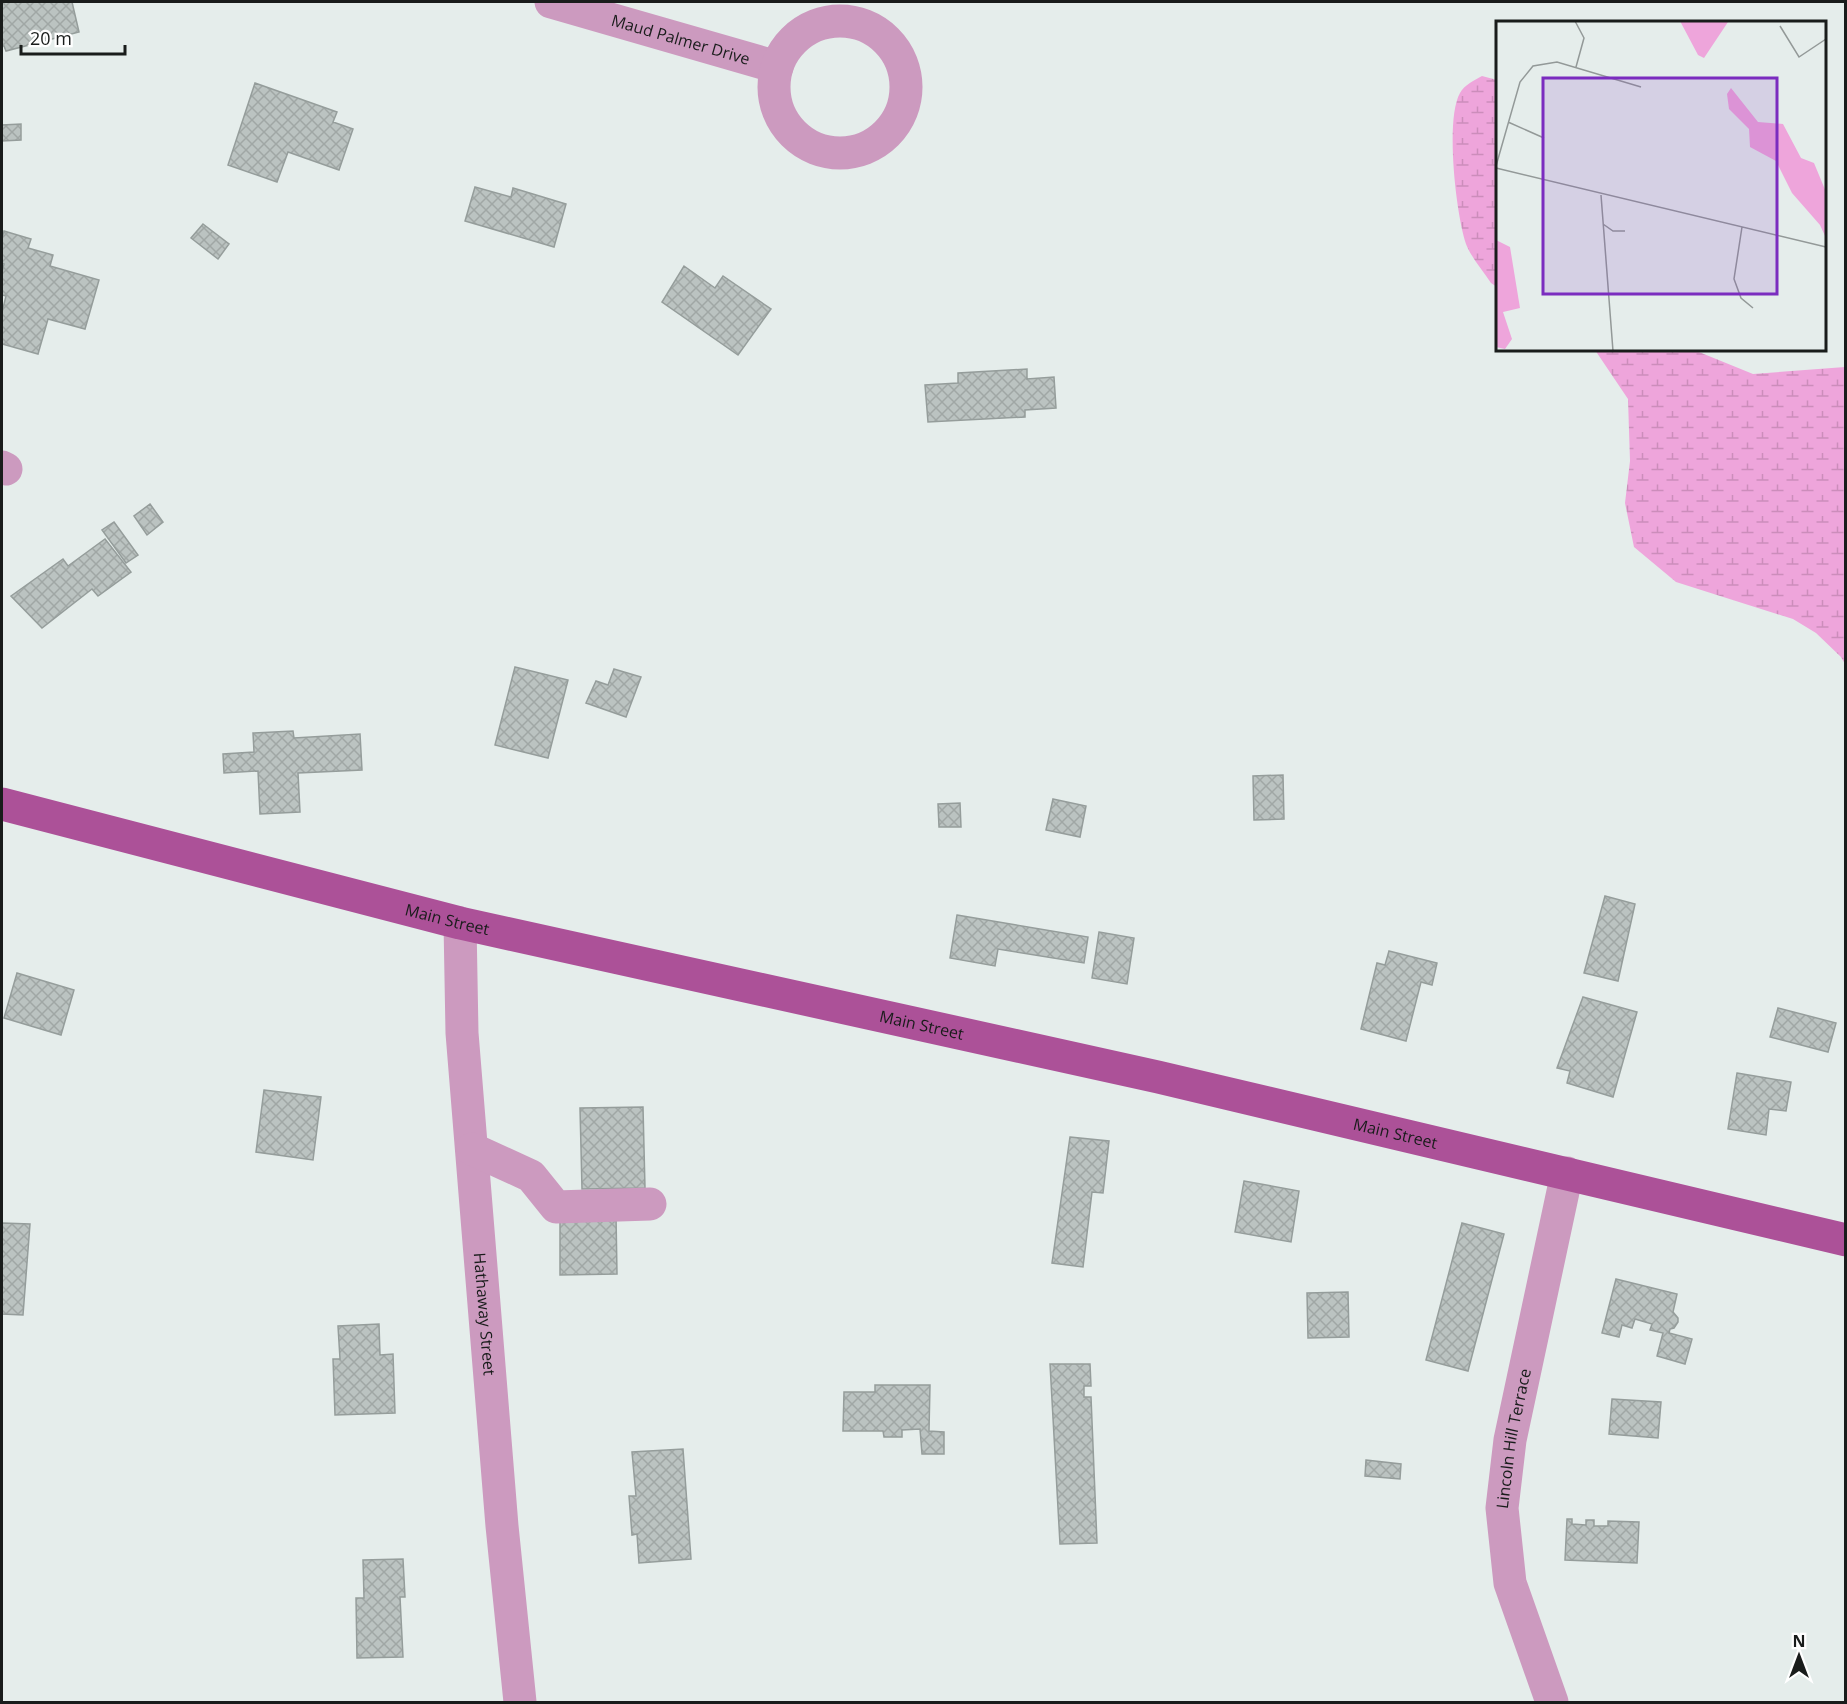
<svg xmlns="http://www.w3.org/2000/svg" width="1847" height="1704" font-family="'Open Sans',sans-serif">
  <defs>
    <pattern id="wetland-marsh" width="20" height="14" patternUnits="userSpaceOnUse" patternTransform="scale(1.5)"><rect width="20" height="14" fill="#eea5db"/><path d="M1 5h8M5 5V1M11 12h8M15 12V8" fill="none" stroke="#cc8dbb"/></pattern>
    <pattern id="building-cross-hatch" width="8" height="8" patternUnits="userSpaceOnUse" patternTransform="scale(1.5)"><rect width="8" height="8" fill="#bbc3c1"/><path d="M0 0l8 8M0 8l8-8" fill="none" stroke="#a0a7a5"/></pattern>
  </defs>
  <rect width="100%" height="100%" fill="#e5edeb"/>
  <!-- wetland -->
  <path fill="url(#wetland-marsh)" d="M1482,76L1497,80V287L1491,283C1483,271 1471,257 1466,244C1456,214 1445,119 1460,93C1464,85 1475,80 1482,76Z
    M1595,350H1694L1753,374L1845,367V664L1841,657L1816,633L1793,619L1676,582L1634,547L1625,503L1630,461L1628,399Z"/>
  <!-- building -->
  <path fill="url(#building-cross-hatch)" stroke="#959d9b" stroke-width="1.5" d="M2,2H72L79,32L6,51L4,46H2Z
    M255,83L337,112L333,122L353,129L339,170L288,152L277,182L228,165Z
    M21,124V140L2,141V125Z
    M475,187L511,197L513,188L566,204L554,247L465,221Z
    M203,224L229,244L218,259L191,238Z
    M4,231L31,239L28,248L53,255L50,266L99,280L85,329L48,319L38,354L2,344V312L6,296L2,295V272L4,264L2,263V238Z
    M684,266L715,288L723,276L771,309L738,355L662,302Z
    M1027,369V379L1054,377L1056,408L1025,410V417L928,422L925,385L958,383V373Z
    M150,504L163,522L147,535L134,516Z
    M114,522L138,555L126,563L102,530Z
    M105,539L131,572L98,596L92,589L42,628L11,596L63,559L68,566Z
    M515,667L568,680L548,758L495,745Z
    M614,669L641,677L626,717L586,703L596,681L608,685Z
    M293,731L294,738L360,734L362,770L298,773L300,812L260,814L258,771L224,773L223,754L254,752L253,733Z
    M1283,775L1284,819L1254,820L1253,776Z
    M1053,799L1086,806L1080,837L1046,830Z
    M960,803L961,827H939L938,804Z
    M1605,896L1635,904L1618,981L1584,973Z
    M957,915L1088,937L1084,963L998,949L995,966L950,958Z
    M1099,932L1134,938L1127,984L1092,978Z
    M1389,951L1437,963L1432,985L1421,982L1406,1041L1361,1029L1377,963L1385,965Z
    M17,973L74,990L61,1035L4,1018Z
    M1583,997L1637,1012L1613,1097L1567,1083L1570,1071L1557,1068Z
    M1778,1008L1836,1023L1828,1052L1770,1037Z
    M1737,1073L1791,1082L1786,1111L1769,1109L1766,1135L1728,1129Z
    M264,1090L321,1097L313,1160L256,1152Z
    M643,1107L645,1188L582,1189L580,1108Z
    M1070,1137L1109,1141L1103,1193L1092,1192L1083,1267L1052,1263Z
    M1244,1181L1299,1191L1291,1242L1235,1232Z
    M616,1215L617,1274L560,1275V1216Z
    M2,1223L30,1224L23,1315L2,1314Z
    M1462,1223L1504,1234L1468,1371L1426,1360Z
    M1616,1279L1677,1294L1673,1312L1678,1318V1322L1674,1328L1670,1329L1669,1333L1692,1339L1685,1364L1657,1356L1663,1333L1650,1330L1652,1324L1635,1319L1632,1328L1622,1325L1619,1337L1602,1333Z
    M1348,1292L1349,1337L1308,1338L1307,1293Z
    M379,1324L380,1355L393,1354L395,1413L335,1415L333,1359H340L338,1326Z
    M1050,1364H1090L1091,1386H1084V1397H1091L1097,1543L1060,1544Z
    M875,1385H930L929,1431L944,1432V1454H922L920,1429L902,1430V1437H884L883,1431H843L844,1392H875Z
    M1612,1399L1661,1402L1658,1438L1609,1434Z
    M683,1449L691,1559L639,1563L637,1534L632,1535L629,1496H636L632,1452Z
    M1366,1460L1401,1464L1400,1479L1365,1476Z
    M1567,1519H1572V1524L1586,1525V1520H1594V1526H1608V1521L1639,1522L1637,1563L1565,1560Z
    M403,1559L405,1597H400L403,1657L357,1658L356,1598H364L363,1560Z"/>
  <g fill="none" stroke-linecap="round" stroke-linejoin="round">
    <!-- minor -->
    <g stroke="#cc9abf" stroke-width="33">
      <path id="s1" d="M551,2L777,67"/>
      <circle cx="840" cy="87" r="66"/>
      <path d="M2,467L6,469"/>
      <path id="s2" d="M460,923L462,1033L502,1526L520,1702"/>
      <path d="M472,1149L531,1176L556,1207L650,1204"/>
      <path id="s3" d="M1552,1702L1510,1583L1502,1508L1510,1440L1567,1173"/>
    </g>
    <!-- major -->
    <path stroke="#ac5198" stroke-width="33" id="s4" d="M2,804L460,923L1158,1077L1846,1240"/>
  </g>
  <g text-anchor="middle" stroke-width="5" stroke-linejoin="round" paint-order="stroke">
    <!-- street labels -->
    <g font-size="16" fill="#191c1b" stroke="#fff">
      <text dy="6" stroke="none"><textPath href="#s1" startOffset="135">Maud Palmer Drive</textPath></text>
      <text dy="6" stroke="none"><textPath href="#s4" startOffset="460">Main Street</textPath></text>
      <text dy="6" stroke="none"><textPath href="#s4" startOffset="946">Main Street</textPath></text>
      <text dy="6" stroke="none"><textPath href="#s4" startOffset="1432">Main Street</textPath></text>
      <text dy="6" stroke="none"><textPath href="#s2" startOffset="392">Hathaway Street</textPath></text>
      <text dy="6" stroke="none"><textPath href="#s3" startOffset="272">Lincoln Hill Terrace</textPath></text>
    </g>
  </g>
  <!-- overview -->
  <g transform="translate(1496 21)">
    <rect width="330" height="330" fill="#e5edeb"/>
    <path d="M184,0H231L232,1L208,37L202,34ZM235,67L262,101L287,103L305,137L318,142L330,171V217L324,204L296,172L280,140L254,126L253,108L233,88L231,73ZM0,219L14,226L24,287L7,291L16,318L9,328L0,326Z" fill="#eea5db"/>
    <path fill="none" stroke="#939998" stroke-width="1.5" d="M79,0L88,17L80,46M284,5L303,36L330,18M12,101L48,117M0,145L24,61L37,45L61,41L145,66M0,147L330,226M105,174L117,330M107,203L117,210H129M246,206L238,258L245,277L257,287"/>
    <path fill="#7b2cbf" fill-opacity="0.15" stroke="#7b2cbf" stroke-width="3" d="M47,57H281V273H47Z"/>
    <rect width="330" height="330" fill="none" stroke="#191c1b" stroke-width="3"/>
  </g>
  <!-- border -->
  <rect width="1847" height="1704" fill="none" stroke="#191c1b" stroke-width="6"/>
  <!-- north arrow -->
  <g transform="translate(1799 1656)" stroke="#ffffff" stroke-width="4.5" paint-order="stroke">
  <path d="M0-4.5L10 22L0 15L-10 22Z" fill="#191c1b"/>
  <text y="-9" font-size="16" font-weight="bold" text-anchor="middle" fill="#191c1b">N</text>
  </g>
  <!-- scale -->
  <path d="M21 45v9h104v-9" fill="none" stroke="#191c1b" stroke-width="3"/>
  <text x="30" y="45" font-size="18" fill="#191c1b" stroke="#ffffff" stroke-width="4.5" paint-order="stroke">20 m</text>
</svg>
